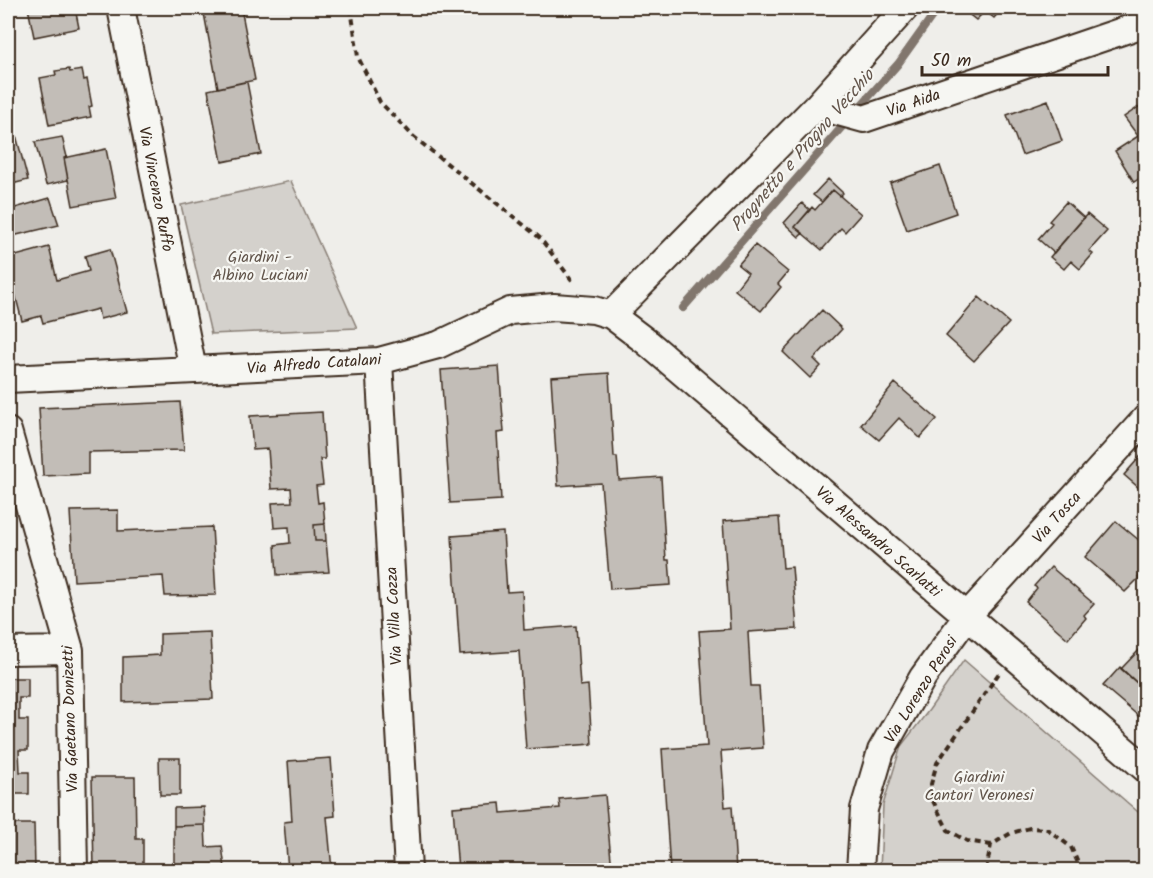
<svg xmlns="http://www.w3.org/2000/svg" width="1153" height="878" font-family="Kalam,sans-serif">
  <rect width="100%" height="100%" fill="#efeeea"/>
  <filter id="ink" filterUnits="userSpaceOnUse"><feTurbulence type="fractalNoise" baseFrequency=".0167" numOctaves="2"/><feDisplacementMap in="SourceGraphic" scale="12" xChannelSelector="R" yChannelSelector="G"/><feConvolveMatrix kernelMatrix="1 2 1 2 8 2 1 2 1" color-interpolation-filters="sRGB"/></filter>
  <g filter="url(#ink)">
    <!-- green -->
    <path fill="#d4d1cc" stroke="#887e75" stroke-width="1.5" d="M291,181L357,328L211,334L181,205Z
      M964,660L1145,818V870H880L883,805L901,746L929,710Z"/>
    <g fill="none" stroke-linecap="round" stroke-linejoin="round">
      <!-- stream -->
      <path stroke="#81766d" stroke-width="8" d="M856,111L898,64L938,8
        M683,308L848,120"/>
    </g>
    <!-- building -->
    <path fill="#c2bdb7" stroke="#3b2a1e" stroke-width="1.5" d="M28,8H75L79,28L34,37Z
      M203,8H241L255,80L218,88Z
      M961,8H998L1001,10L994,18L985,11L976,20Z
      M69,69L70,72L82,70L84,80L87,79L92,106L89,107L91,117L49,125L40,78L56,75L55,71Z
      M244,82H247L261,154L222,162L208,90Z
      M1146,93V131L1138,136L1124,117L1143,104L1139,96Z
      M1048,100L1062,141L1022,155L1007,115Z
      M8,105L28,180L8,185Z
      M1146,131V174L1134,182L1115,151Z
      M62,137L67,157L64,158L68,180L46,185L35,142Z
      M106,149L116,198L73,206L64,158Z
      M940,166L956,213L907,230L890,183Z
      M828,179L843,193L840,196L833,190L822,202L813,195Z
      M833,190L861,214L845,232L841,228L822,250L795,227L812,207L815,210Z
      M50,198L59,225L8,237V210Z
      M1066,202L1084,218L1054,253L1038,239L1052,223L1049,221Z
      M802,203L810,210L795,227L803,233L799,237L784,223Z
      M1087,214L1107,231L1089,251L1093,254L1080,269L1071,261L1064,269L1050,257Z
      M755,245L788,272L778,284L781,287L761,311L735,290L748,273L738,265Z
      M49,247L57,280L89,271L85,256L110,249L127,312L100,319L98,309L43,323L41,316L22,321L8,267V258Z
      M979,297L1009,323L974,361L946,336Z
      M822,310L842,329L814,359L821,366L810,378L783,352Z
      M499,366L504,432L497,433L501,500L450,503L441,370Z
      M609,373L614,457H617L619,480L661,477L666,560H669L671,585L610,589L601,483L558,486L551,377Z
      M895,383L937,419L920,438L899,418L879,440L861,425Z
      M180,402L184,450L88,452V474L43,476L39,408Z
      M322,412L325,459H320L323,485L316,486L318,503L323,502L325,524L314,525L315,541H326L329,572L277,575L275,545L290,543L289,527L274,528L272,503L292,502L291,488L271,489L268,449L253,450L250,416Z
      M1146,450V494L1124,475Z
      M118,510V531L212,527L216,595L165,596L163,576L74,581L70,511Z
      M779,517L783,568L792,567L797,629L748,632L751,686H759L763,748L721,751L725,807L732,806L736,870H670L662,749L707,746L699,631L730,629L723,521Z
      M1116,521L1146,546V568L1138,577L1139,578L1125,592L1085,557Z
      M325,524L326,541H315L314,525Z
      M503,532L507,592L522,591L524,630L576,626L580,686L588,685L592,744L526,749L519,651L460,655L452,536Z
      M1051,567L1094,604L1084,615L1086,618L1068,639L1026,602L1037,588L1034,586Z
      M210,632L213,699L123,702V657L160,655V634Z
      M1141,648L1146,653V691L1121,669Z
      M1120,667L1146,691V715L1142,719L1103,686Z
      M8,678H28V698H19V720H28V750H19L20,772H29V794H8Z
      M159,758H180V795H160Z
      M331,758L335,816L327,817L332,870H288L284,822L292,821L288,761Z
      M92,777H135L136,839H143V867L94,869Z
      M605,795L612,870H566L565,867L519,870H458L453,807L500,803L501,813L560,808L559,799Z
      M204,807L205,825L174,826V808Z
      M8,824H34L35,870H8Z
      M205,825L206,847L222,846L225,868H228V870H174V826Z"/>
    <g fill="none" stroke-linecap="round" stroke-linejoin="round">
      <!-- minor casing -->
      <g stroke="#3b2a1e" stroke-width="30">
        <path id="minor" d="M121,8L193,370
          M817,106L864,119L1146,23
          M611,315L817,106L905,8
          M379,361L408,870
          M8,379L379,361L438,345L510,311L554,307L594,310L611,315L648,343L1146,769
          M8,431L70,650L74,870
          M8,651L70,650
          M860,870L864,809L881,751L923,677L967,616L1146,418"/>
      </g>
      <!-- path -->
      <path stroke="#3b2a1e" stroke-width="4" stroke-dasharray="6 4.5" stroke-linecap="butt" d="M351,8L358,57L380,102L414,137L540,238L574,283
        M991,845L967,841L948,830L933,801L931,784L937,763L999,673
        M986,870L991,845L1011,833L1030,828L1047,829L1071,847L1081,870"/>
      <!-- minor -->
      <use href="#minor" stroke="#f6f6f2" stroke-width="26"/>
    </g>
  </g>
  <g text-anchor="middle" stroke-width="4.5" stroke-linejoin="round" paint-order="stroke">
    <!-- street labels -->
    <g font-size="16" fill="#3b2a1e" stroke="#f6f6f2">
      <text transform="translate(913 102) rotate(-19)" y="6">Via Aida</text>
      <text transform="translate(157 189) rotate(79)" y="6">Via Vincenzo Ruffo</text>
      <text transform="translate(314 363) rotate(-4)" y="6">Via Alfredo Catalani</text>
      <text transform="translate(1056 517) rotate(-48)" y="6">Via Tosca</text>
      <text transform="translate(879 541) rotate(41)" y="6">Via Alessandro Scarlatti</text>
      <text transform="translate(393 616) rotate(-93)" y="6">Via Villa Cozza</text>
      <text transform="translate(920 689) rotate(-58)" y="6">Via Lorenzo Perosi</text>
      <text transform="translate(69 719) rotate(-92)" y="6">Via Gaetano Donizetti</text>
    </g>
    <!-- park labels -->
    <g font-size="16" fill="#61544a" stroke="#f6f6f2">
      <text x="260" y="262">Giardini -<tspan x="260" dy="18">Albino Luciani</tspan></text>
      <text x="979" y="782">Giardini<tspan x="979" dy="18">Cantori Veronesi</tspan></text>
    </g>
    <!-- water labels -->
    <g font-size="18" font-style="italic" fill="#64564c" stroke="#f6f6f2">
      <text transform="translate(802 150) rotate(-49)" y="6">Prognetto e Progno Vecchio</text>
    </g>
  </g>
  <!-- margin -->
  <rect width="1153" height="878" fill="none" stroke="#f6f6f2" stroke-width="30"/>
  <rect x="15" y="15" width="1123" height="848" fill="none" stroke="#3b2a1e" stroke-width="2" filter="url(#ink)"/>
  <!-- scale -->
  <path d="M922 66v9h186v-9" fill="none" stroke="#3b2a1e" stroke-width="3"/>
  <text x="931" y="66" font-size="18" fill="#3b2a1e" stroke="#f6f6f2" stroke-width="4.5" paint-order="stroke">50 m</text>
</svg>
